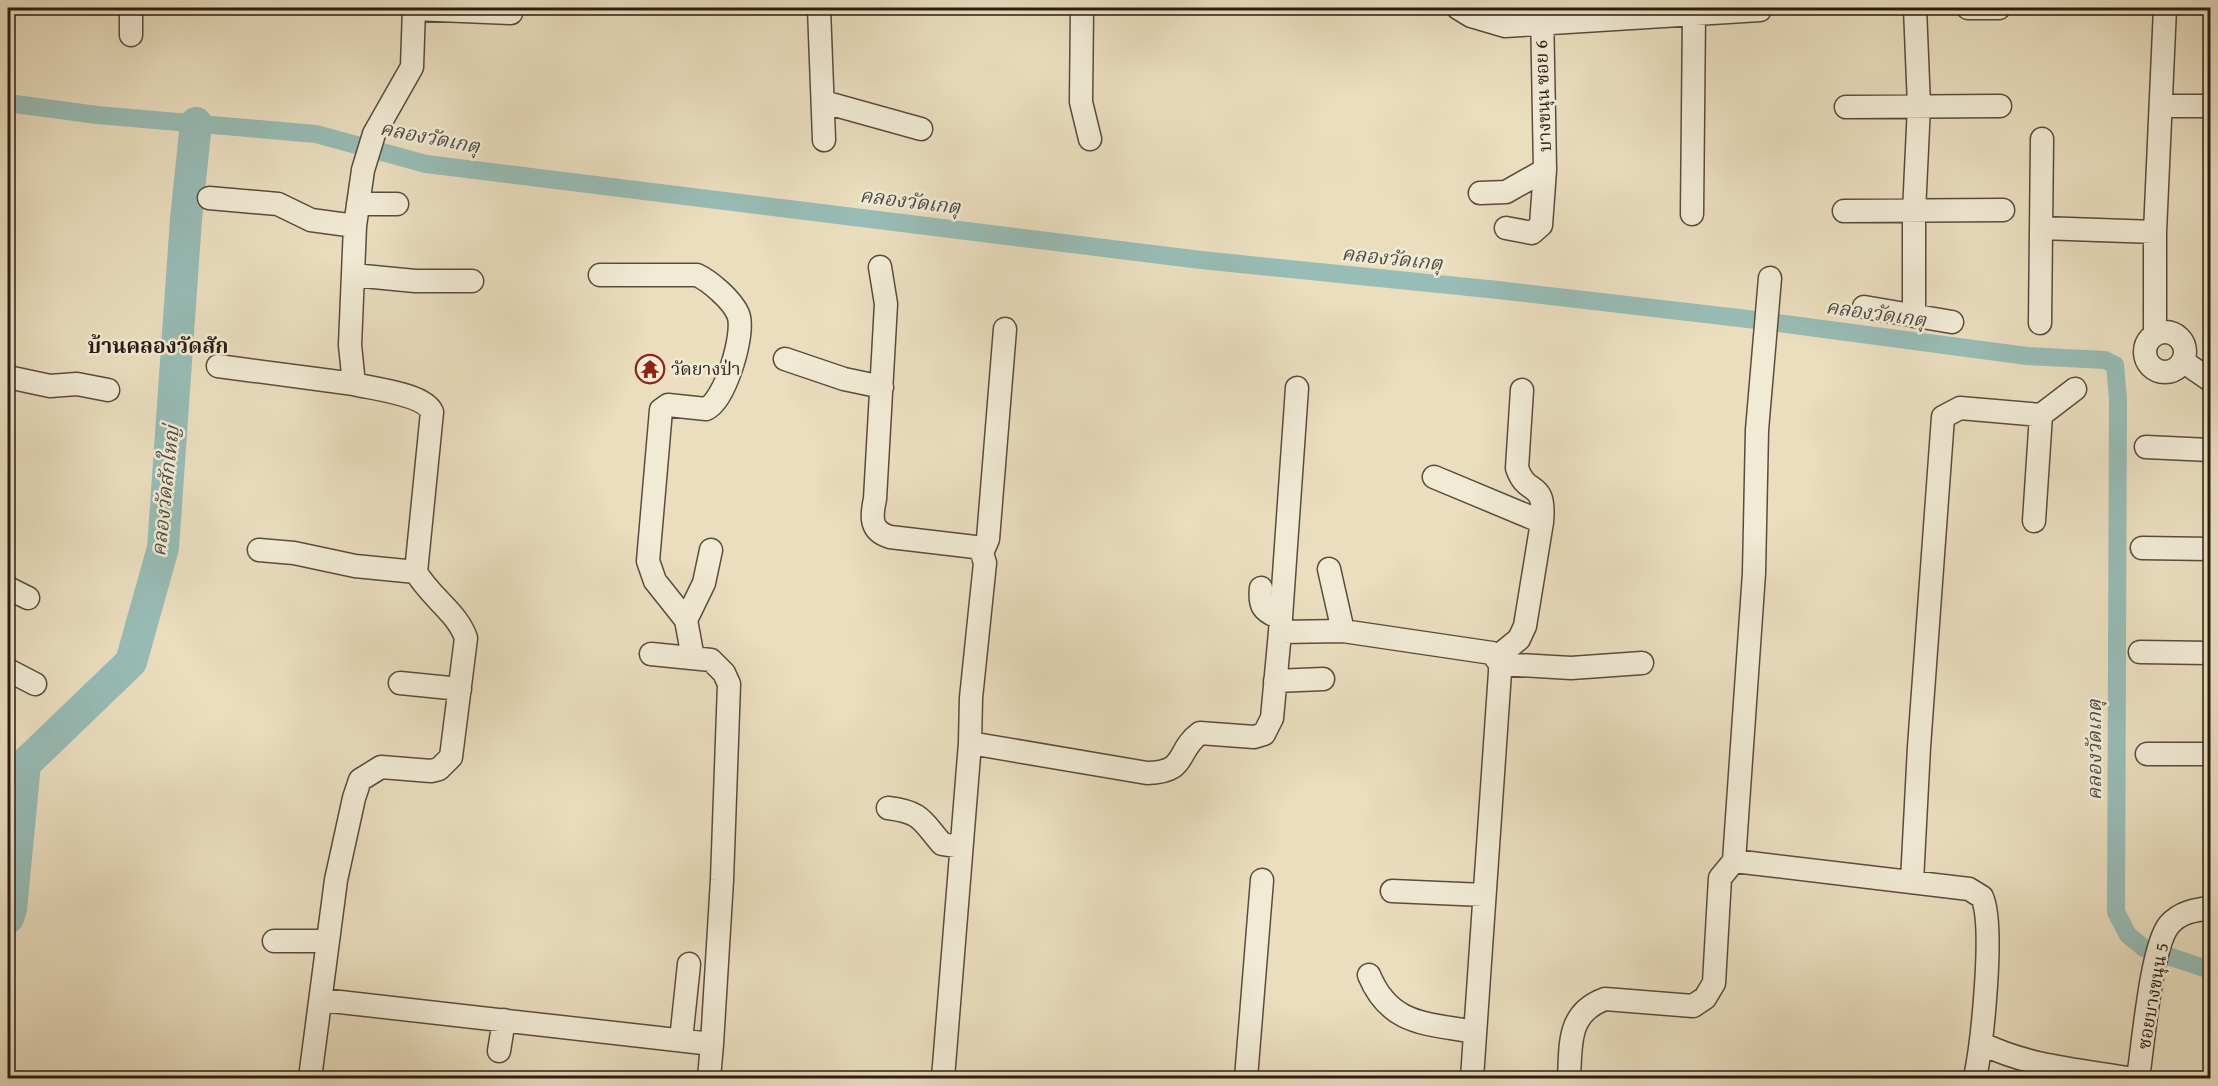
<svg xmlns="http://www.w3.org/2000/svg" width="2218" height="1086" font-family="'Gentium Book Plus','Noto Serif Thai',serif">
  <rect width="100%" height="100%" fill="#eadebf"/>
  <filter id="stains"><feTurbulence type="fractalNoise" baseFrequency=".00333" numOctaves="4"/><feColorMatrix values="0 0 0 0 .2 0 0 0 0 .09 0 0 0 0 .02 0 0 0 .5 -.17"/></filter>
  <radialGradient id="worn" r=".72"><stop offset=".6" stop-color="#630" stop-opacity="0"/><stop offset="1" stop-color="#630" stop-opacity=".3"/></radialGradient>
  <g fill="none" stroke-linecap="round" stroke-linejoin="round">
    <!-- canal -->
    <path stroke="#98bcb6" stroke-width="18" d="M8,103L97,115L316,134L426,164L1201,260L1498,290L1748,319L2027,356L2105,360L2115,365L2118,399L2116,912L2128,935L2144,948L2210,970"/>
    <!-- river -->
    <path stroke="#98bcb6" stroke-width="32" d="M8,918L11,909L25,764L131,662L163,548L186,219L196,123"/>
    <!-- minor casing -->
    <g stroke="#5a4c3e" stroke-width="25">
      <path id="minor" d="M131,8V35
        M819,8L824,140
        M1082,8L1081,102L1090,139
        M1458,8L1471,16L1505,26L1760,10
        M1968,8H1999
        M414,9L511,13
        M824,102L921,129
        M2162,106H2210
        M1846,107L2000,106
        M1480,193L1506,192L1545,170L1542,9
        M209,198L278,204L311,220L355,226
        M358,204H397
        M1844,211L2003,210
        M1692,214L1694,13
        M1506,228L1532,233L1541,225L1545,170
        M2041,228L2155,232
        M880,267L886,304L875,499C871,517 870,531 890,537L975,547L982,553L985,563L971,698L970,743L943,1078
        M353,275L415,281H472
        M600,275H697C710,281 732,300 738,314C746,332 725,401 706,409L668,405L661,410L648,561L655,581L686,620L693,658
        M1864,307L1952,322
        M1914,316V212L1919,106L1915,8
        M2040,323L2042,139
        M2145 352a20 20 0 1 1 40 0a20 20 0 1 1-40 0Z
        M2155,335V232L2165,8
        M785,359L844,379L882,387
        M2184,362L2210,380
        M218,366L354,384
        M8,377L50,386L77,384L108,390
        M1522,390L1517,468C1527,498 1546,478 1542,522
        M2146,447L2210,450
        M1434,477L1542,522L1525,626L1519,639L1497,657
        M2034,521L2041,415
        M2142,548L2210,549
        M259,550L294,553L355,566L416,572
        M982,553L988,539L1005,329
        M1329,569L1343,631
        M8,588L28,598
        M1261,588C1259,606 1263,612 1281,618
        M686,620L704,583L711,550
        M1280,632L1297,388
        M2140,652L2210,653
        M651,654L711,660L724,673L729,684L722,880L712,1044
        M1500,664L1571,668L1642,663
        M8,670L35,684
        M1275,681L1323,679
        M400,683L460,689
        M970,743L1147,773C1189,772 1175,751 1200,733L1254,737L1264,734L1272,718L1280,632L1343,631L1492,653L1500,664V672L1472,1078
        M2147,754H2210
        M888,808C922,812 922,821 942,844L961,847
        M1734,861L1969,889L1982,897C1995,926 1982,1044 1975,1078
        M1912,881L1919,747L1943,417L1960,408L2041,415L2075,389
        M1392,891L1484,895
        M274,941H328
        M1369,975C1390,1026 1427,1023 1474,1032
        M322,1000L712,1044L709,1078
        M681,1040L689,964
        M1981,1043C2026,1066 2079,1070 2128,1078
        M499,1051L504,1020
        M310,1078L336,880L354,798L360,780L381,767L431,771L439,769L451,757L466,638C457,612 430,597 416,572L432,412C424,394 374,389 354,384L350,345L355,226L363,170L374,134L412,67L414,8
        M1246,1078L1262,880
        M1569,1078C1571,1044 1567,1013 1605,999L1693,1006L1705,998L1714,983L1720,878L1734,861L1754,573L1757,430L1770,278
        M2138,1078C2143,1046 2151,947 2169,925C2180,912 2195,910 2210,908"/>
    </g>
    <!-- minor -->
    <use href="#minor" stroke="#f1ead5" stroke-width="22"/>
  </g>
  <!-- icons -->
  <defs>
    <g id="temple-ring" transform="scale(1.5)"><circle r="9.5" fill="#f1ead5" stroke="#8f2418" stroke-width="1.5"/><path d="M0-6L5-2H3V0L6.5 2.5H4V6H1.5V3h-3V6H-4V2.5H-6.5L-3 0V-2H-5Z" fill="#8f2418"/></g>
  </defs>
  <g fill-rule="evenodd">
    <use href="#temple-ring" x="650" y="369"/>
  </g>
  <g text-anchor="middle" stroke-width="5" stroke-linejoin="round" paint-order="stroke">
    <!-- street labels -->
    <g font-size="18" fill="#2a1c13" stroke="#f1ead5">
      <text transform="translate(1543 96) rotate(-92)" y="6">บางขนุน ซอย 6</text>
      <text transform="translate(2153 996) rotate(-80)" y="6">ซอยบางขนุน 5</text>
    </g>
    <!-- poi labels -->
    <g font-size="18" fill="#2a1c13" stroke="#f1ead5" text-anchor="start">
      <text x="671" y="375">วัดยางป่า</text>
    </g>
    <!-- water labels -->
    <g font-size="20" font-style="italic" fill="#4b4c44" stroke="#f1ead5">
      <text transform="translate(430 137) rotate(11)" y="7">คลองวัดเกตุ</text>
      <text transform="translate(910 201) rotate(7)" y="7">คลองวัดเกตุ</text>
      <text transform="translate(1392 258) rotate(6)" y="7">คลองวัดเกตุ</text>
      <text transform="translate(1876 313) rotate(8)" y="7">คลองวัดเกตุ</text>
      <text transform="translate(165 491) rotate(-84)" y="7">คลองวัดสักใหญ่</text>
      <text transform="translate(2094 750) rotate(-90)" y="7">คลองวัดเกตุ</text>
    </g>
    <!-- quarter labels -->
    <g font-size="21" font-weight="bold" fill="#2a1c13" stroke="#f1ead5">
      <text x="158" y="353">บ้านคลองวัดสัก</text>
    </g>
  </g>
  <!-- margin -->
  <rect width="2218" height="1086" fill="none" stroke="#eadebf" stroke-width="30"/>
  <rect x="9" y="9" width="2200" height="1068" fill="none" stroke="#2a1c13" stroke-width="3"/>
  <rect x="15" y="15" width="2188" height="1056" fill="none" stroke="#2a1c13" stroke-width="1.5"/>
  <rect width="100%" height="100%" filter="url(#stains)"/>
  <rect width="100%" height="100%" fill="url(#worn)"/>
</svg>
